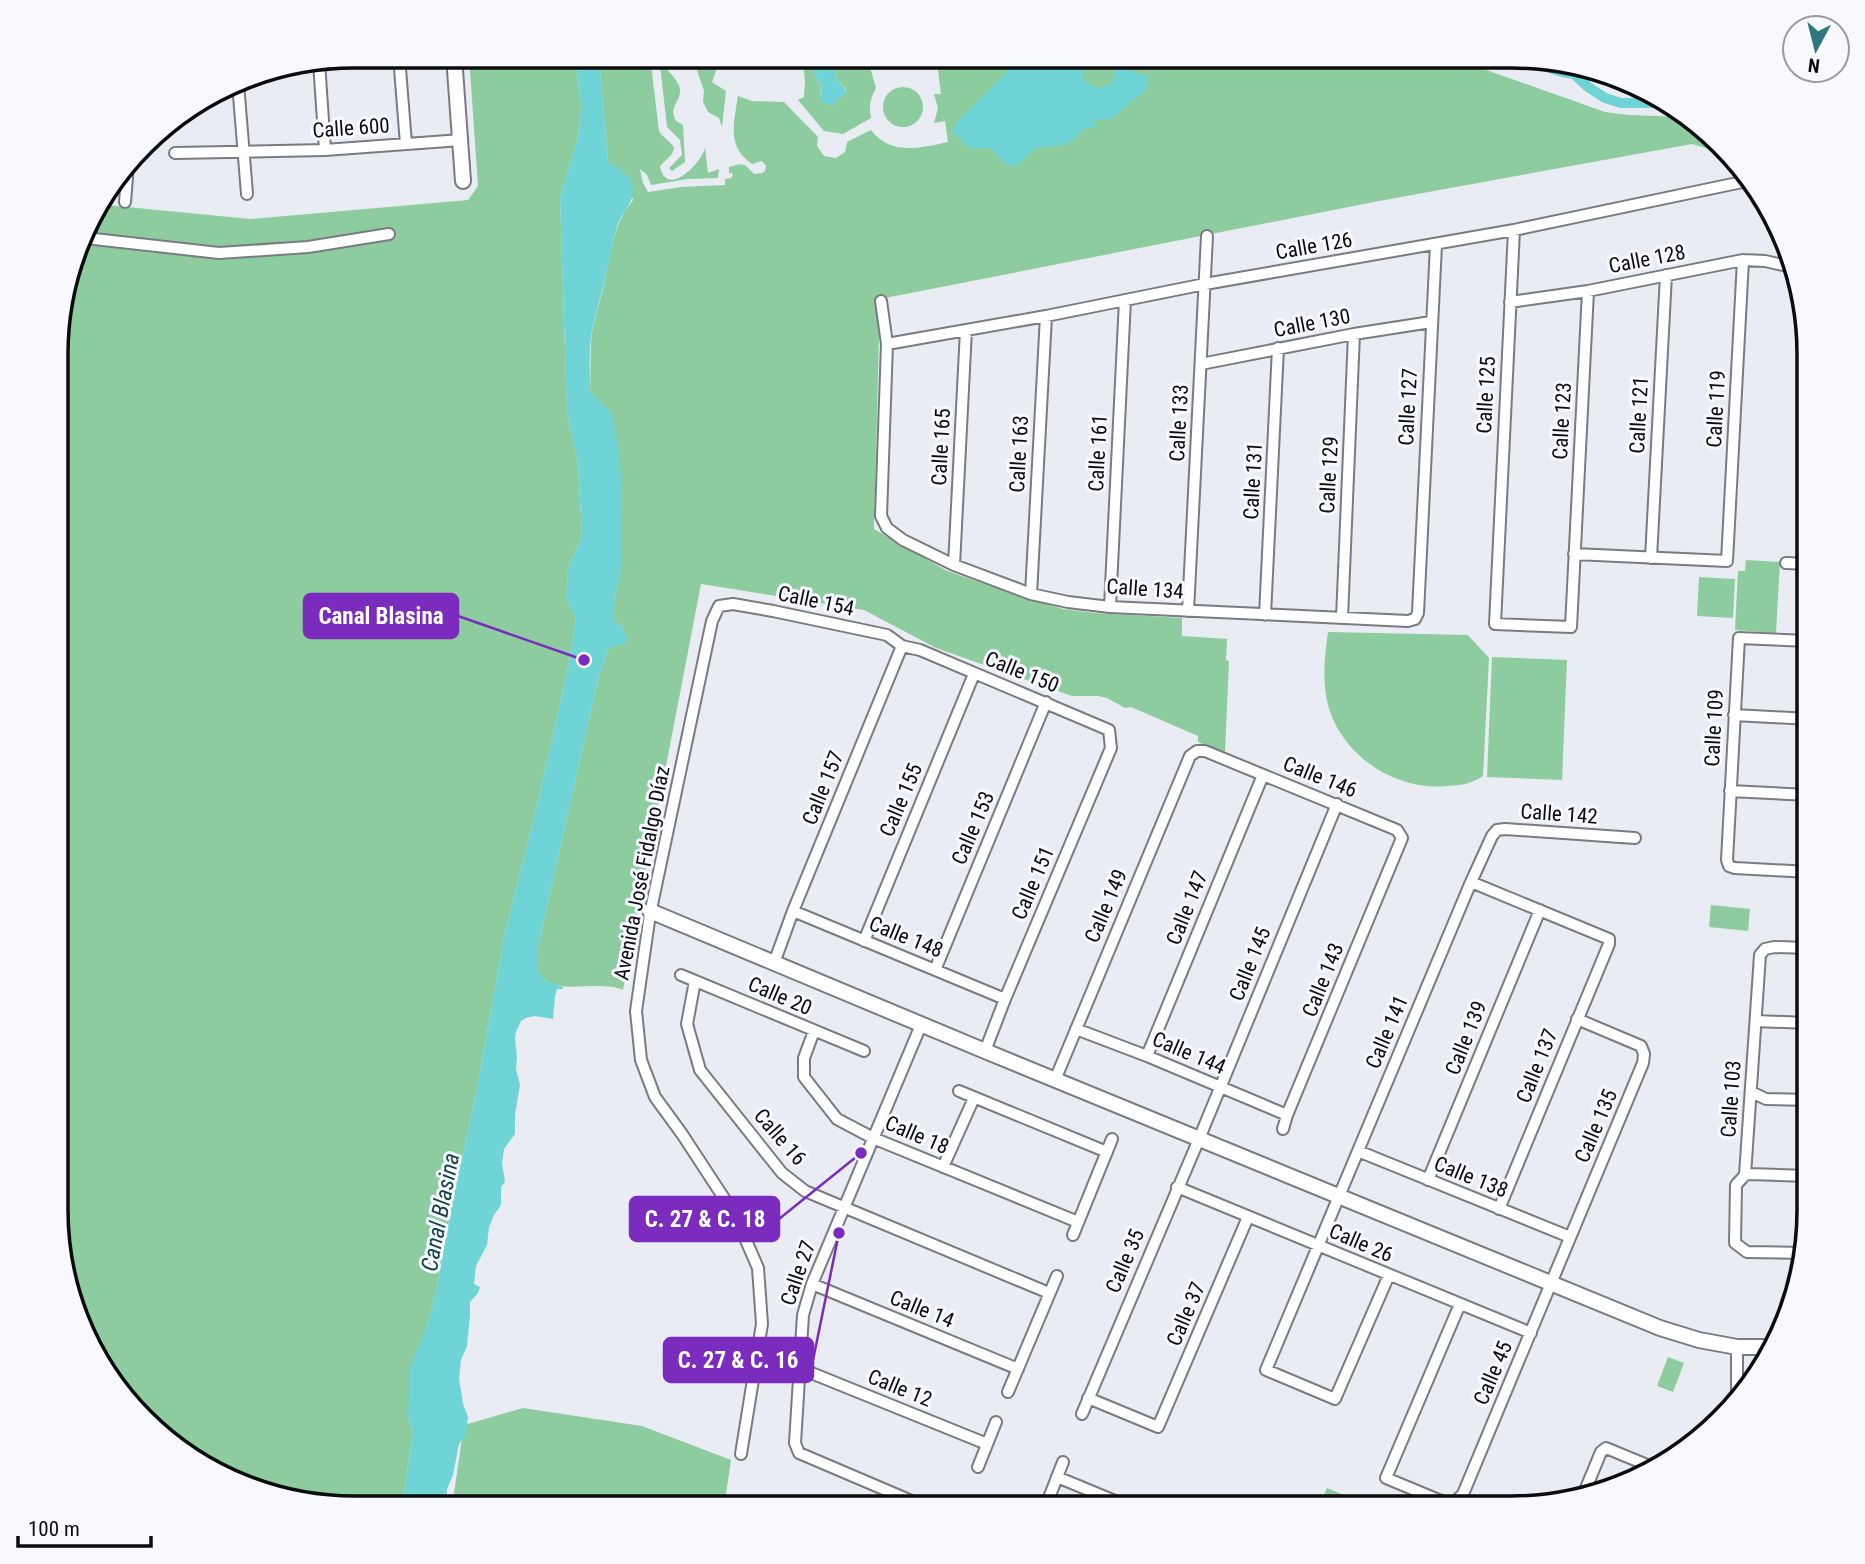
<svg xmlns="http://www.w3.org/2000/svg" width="1865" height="1564" font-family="'Roboto Condensed',sans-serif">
  <rect width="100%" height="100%" fill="#eaecf3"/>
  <!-- green -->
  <path fill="#8dcc9e" d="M469,56H575L581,106L578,138L560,197L567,413L578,464L582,536L568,570L566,598L576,619L567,673L536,810L505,933L477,1089L451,1209L436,1292L427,1325L408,1417L413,1432L402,1507H335L239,1485L143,1421L87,1342L57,1230L59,315L96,204L250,219L468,200L478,186Z
    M599,56H650L659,131C663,138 671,141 674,148L672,154L660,166C666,199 701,164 705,148L708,173L719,169L718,178L688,179L651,185L647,175L640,169L643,183L648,192L681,187L725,185V179L731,178L733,175L732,173H729V167C745,162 744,164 754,174L762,173L765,171L766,166L762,161L752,164C726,146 734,123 738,96L752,101L784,102L818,137L817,146L824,156L836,158L845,152L847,142L871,130C891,156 920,148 948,142L945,121L934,123L938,108L934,94H941L937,63L931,56L1455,57L1489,71L1605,112L1629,115L1683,117L1722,143L1729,155L1692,144L1379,201L880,299L874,529L947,571L1029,599L1063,609L1094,613L1182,618V636L1227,639L1226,660L1229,661L1225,753L1198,742V736L1131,707L1125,708L1107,698L1098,696H1072L936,648L864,610L701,584L623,990C600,980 564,994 545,980C542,978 540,974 538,972V947L599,675L609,648L623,628L614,622V603L621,567L612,414L590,391C591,375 590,358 591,342C592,325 598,309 602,293C610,261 611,226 633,200L625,174L608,162Z
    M659,56H665L664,66C669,72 679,81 680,89C681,103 668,106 676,121L683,125L685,162L672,171L669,168L682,155L680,140L667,127Z
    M699,56H713L719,62L712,82L726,91L722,127L719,118L708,112L703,102L704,91L697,70Z
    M802,56H810L809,69C816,72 815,80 821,84L820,98L832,105L847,91L837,79L830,56L908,57L905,62L901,63L898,67L895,66V61C887,56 881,58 873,61L870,67L876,88C870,99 869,106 871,118L843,134L824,131L798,100L804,97L805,81Z
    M883 107a20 20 0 1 1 40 0a20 20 0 1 1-40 0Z
    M1746,560L1780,562L1776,633L1735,630L1738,571H1745Z
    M1699,577L1735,579L1733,618L1697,616Z
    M1328,632L1468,635L1489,658L1483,776C1470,784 1463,785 1448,786C1400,791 1351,762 1332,717C1321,689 1324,661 1328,632Z
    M1492,657L1567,660L1562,780L1487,777Z
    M1711,905L1750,909L1748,931L1709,927Z
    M1668,1357L1684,1363L1673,1392L1657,1386Z
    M523,1408L642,1426L731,1460L724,1508L452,1507L464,1425Z
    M1327,1488L1375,1508H1318Z"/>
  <!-- water -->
  <path fill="#6ed4d6" d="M575,56H599L608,162C618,169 631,175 633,188C635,202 621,213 617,227C612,242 610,259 606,274C602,295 594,316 591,337C589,355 590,374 590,391L612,414L618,447L622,489L621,567L614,603V622L623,628L628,640L624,644L609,648L599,675L538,947V972L546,981L563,987V989H557L555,996L553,1019L535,1016L526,1018L521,1021L516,1032L515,1038L517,1057L516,1069L520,1085L515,1115V1134L504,1149L502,1163L505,1182L501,1187V1205L494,1215L489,1227L487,1245L476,1266L474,1284L480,1287L478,1293L470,1302V1315L467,1346L461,1360L459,1378L463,1404L468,1417L466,1435L459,1444L453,1475L447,1489L446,1507H402L413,1432L408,1417L409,1369L427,1325L436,1292L451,1209L477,1089L505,933L536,810L567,673L576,619L566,598L568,570L582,536L578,464L567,413L560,197L578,138L581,106Z
    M810,56H830L837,79L847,92L832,105L824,104L820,98L821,84C816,80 815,72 809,69Z
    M1020,56H1073L1084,68L1083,80L1097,88L1111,85L1116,67L1147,76L1148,88L1111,119L1091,120L1097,124L1096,127L1085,128L1074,139L1063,145L1036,148L1015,167L1003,162L990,148H969L952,131L956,123L1005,74Z"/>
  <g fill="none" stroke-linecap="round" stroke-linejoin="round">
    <!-- canal -->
    <path stroke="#6ed4d6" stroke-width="10" d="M1513,57L1562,72L1574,74L1588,87L1605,98L1621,103H1662"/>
    <!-- street casing -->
    <g stroke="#7a7b82" stroke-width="14">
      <path id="street" d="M399,56L406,144
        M319,62L325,150
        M238,83L247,194
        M175,153L325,150L461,140
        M125,202L128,165
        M1514,230L1495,624L1571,627L1588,291
        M85,238L219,253L308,247L389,234
        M881,301L887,344L881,516L887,528L903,540L954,565L1031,594L1068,602L1110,607L1408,621L1415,619L1418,613L1436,245
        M1510,302L1588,291L1743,260L1765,261L1792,267
        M887,344L1046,316L1205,284L1514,230L1747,181
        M1201,364L1354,334L1431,322
        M1574,554L1727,561L1743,260
        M1651,558L1666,275
        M1786,563L1809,564
        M1803,564L1809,452
        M954,565L966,330
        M1031,594L1046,316
        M1110,607L1125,300
        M1188,611L1207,236
        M1265,615L1278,348
        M1342,618L1354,334
        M1734,715L1809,719
        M1730,791L1809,795
        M1809,872L1735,868L1729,866L1727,860L1739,638L1809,641
        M1471,882L1609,939V944L1499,1209
        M793,911L1005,999
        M864,941L974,674
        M774,963L793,911L902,646
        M935,970L1046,702
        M681,975L864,1051
        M695,981L687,1024L700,1070L782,1173L805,1191L1049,1293
        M1756,1021L1808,1023
        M921,1025L812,1284L803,1315L795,1443L799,1453L928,1508
        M1076,1029L1147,1056L1287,1115
        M814,1031L804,1058V1077L837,1119L873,1138L1078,1222
        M1147,1056L1263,775
        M1055,1080L1190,756L1197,751H1205L1397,830L1402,838L1287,1115L1283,1129
        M959,1091L1107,1152
        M1751,1092L1766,1099L1808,1100
        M1358,1151L1570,1237
        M943,1167L974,1098
        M1745,1175L1750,1174L1808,1176
        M1428,1180L1540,910
        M1177,1187L1531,1333
        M1073,1235L1112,1139
        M1802,1253L1747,1252L1735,1243L1736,1185L1745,1175L1760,955L1765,949L1774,947L1809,948
        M1389,1275L1335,1399L1266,1370L1471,882L1492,836L1497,830L1505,829L1635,838
        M812,1284L1018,1369
        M1460,1304L1386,1478L1446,1503L1455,1502L1463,1494L1643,1063L1644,1054L1641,1046L1577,1019
        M1737,1347V1400
        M799,1368L987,1444
        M1008,1392L1057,1276
        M1088,1398L1158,1427L1248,1217
        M1082,1414L1199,1139L1337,804
        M741,1454L762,1324L758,1268L735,1215L682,1134L655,1097L641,1060L636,1011L650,914L712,621L719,606L733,604L773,611L887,635L902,646L920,650L1109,730L1111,748L1005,999L985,1051
        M978,1467L996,1422
        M1057,1477L1132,1508
        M1584,1493L1601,1452L1606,1448L1652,1467
        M1045,1508L1063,1462"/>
    </g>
    <!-- secondary casing -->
    <g stroke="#7a7b82" stroke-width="18">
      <path id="secondary" d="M454,56L463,181
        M650,911L985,1051L1660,1328L1699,1340L1737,1347H1775"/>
    </g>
    <!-- street -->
    <use href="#street" stroke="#fff" stroke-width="10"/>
    <!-- secondary -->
    <use href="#secondary" stroke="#fff" stroke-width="14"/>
  </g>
  <g text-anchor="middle" stroke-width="6" stroke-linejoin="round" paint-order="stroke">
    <!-- street labels -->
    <g font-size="21" fill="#0c0c0f" stroke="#f8f9ff">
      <text transform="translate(351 128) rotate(-4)" y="7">Calle 600</text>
      <text transform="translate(1314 246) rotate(-10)" y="7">Calle 126</text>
      <text transform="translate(1647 259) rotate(-11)" y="7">Calle 128</text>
      <text transform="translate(1312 323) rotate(-11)" y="7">Calle 130</text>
      <text transform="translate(1486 395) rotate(-87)" y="7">Calle 125</text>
      <text transform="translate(1408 407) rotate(-87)" y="7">Calle 127</text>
      <text transform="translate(1716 409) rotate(-87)" y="7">Calle 119</text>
      <text transform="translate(1639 415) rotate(-87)" y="7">Calle 121</text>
      <text transform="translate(1562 421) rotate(-87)" y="7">Calle 123</text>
      <text transform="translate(1179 423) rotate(-87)" y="7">Calle 133</text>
      <text transform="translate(941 447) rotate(-87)" y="7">Calle 165</text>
      <text transform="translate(1098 453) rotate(-87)" y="7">Calle 161</text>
      <text transform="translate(1019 454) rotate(-87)" y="7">Calle 163</text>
      <text transform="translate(1329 475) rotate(-87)" y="7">Calle 129</text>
      <text transform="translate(1253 481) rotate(-87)" y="7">Calle 131</text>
      <text transform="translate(1145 589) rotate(4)" y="7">Calle 134</text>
      <text transform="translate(816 601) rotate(12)" y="7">Calle 154</text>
      <text transform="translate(1022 672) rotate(22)" y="7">Calle 150</text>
      <text transform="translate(1714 728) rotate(-87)" y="7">Calle 109</text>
      <text transform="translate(1320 777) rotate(22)" y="7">Calle 146</text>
      <text transform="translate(823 788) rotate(-68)" y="7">Calle 157</text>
      <text transform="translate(901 800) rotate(-67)" y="7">Calle 155</text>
      <text transform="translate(1559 814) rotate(4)" y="7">Calle 142</text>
      <text transform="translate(973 828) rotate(-67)" y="7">Calle 153</text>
      <text transform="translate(642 873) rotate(-79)" y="7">Avenida José Fidalgo Díaz</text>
      <text transform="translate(1033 883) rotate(-67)" y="7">Calle 151</text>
      <text transform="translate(1106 906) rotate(-67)" y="7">Calle 149</text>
      <text transform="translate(1187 908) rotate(-68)" y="7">Calle 147</text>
      <text transform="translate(906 937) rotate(22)" y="7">Calle 148</text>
      <text transform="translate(1250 964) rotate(-68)" y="7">Calle 145</text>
      <text transform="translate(1323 980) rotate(-68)" y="7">Calle 143</text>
      <text transform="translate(780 996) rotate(23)" y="7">Calle 20</text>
      <text transform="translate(1387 1032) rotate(-67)" y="7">Calle 141</text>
      <text transform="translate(1466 1038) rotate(-68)" y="7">Calle 139</text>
      <text transform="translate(1189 1053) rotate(23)" y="7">Calle 144</text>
      <text transform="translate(1537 1066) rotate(-68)" y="7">Calle 137</text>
      <text transform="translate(1731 1099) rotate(-86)" y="7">Calle 103</text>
      <text transform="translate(1596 1126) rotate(-67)" y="7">Calle 135</text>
      <text transform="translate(917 1135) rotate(23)" y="7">Calle 18</text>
      <text transform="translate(780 1137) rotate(49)" y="7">Calle 16</text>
      <text transform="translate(1471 1177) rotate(22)" y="7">Calle 138</text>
      <text transform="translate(1361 1243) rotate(23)" y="7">Calle 26</text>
      <text transform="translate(1125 1261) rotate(-67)" y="7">Calle 35</text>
      <text transform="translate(798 1273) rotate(-71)" y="7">Calle 27</text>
      <text transform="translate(922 1309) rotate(22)" y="7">Calle 14</text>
      <text transform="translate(1186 1314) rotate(-67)" y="7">Calle 37</text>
      <text transform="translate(1493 1373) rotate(-67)" y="7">Calle 45</text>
      <text transform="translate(900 1388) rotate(22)" y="7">Calle 12</text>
    </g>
    <!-- water labels -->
    <g font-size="23" font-style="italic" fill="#124242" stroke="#f8f9ff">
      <text transform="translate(440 1212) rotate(-79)" y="8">Canal Blasina</text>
    </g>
  </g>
  <!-- crop -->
  <path d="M0 0H1865V1564H0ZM354 68H1511A286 286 0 0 1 1797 354V1210A286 286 0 0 1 1511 1496H354A286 286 0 0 1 68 1210V354A286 286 0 0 1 354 68Z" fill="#f8f9ff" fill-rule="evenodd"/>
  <path fill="none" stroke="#0c0c0f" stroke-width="3.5" d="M354 68H1511A286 286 0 0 1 1797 354V1210A286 286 0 0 1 1511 1496H354A286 286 0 0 1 68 1210V354A286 286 0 0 1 354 68Z"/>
  <!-- callouts -->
  <path fill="none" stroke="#7b2cbf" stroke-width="2.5" d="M584 660L458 616M861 1153L779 1219M839 1233L813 1360"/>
  <g fill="#7b2cbf" stroke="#f8f9ff" stroke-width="2.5">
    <circle cx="584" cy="660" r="7"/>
    <circle cx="861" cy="1153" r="7"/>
    <circle cx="839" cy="1233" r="7"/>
  </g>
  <g fill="#7b2cbf" stroke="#7b2cbf" stroke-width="2.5">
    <rect x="304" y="594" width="154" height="44" rx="7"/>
    <rect x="630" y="1197" width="149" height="44" rx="7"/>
    <rect x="664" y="1338" width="149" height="44" rx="7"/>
  </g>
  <g font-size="23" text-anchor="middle" font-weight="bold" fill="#fff">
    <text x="381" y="624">Canal Blasina</text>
    <text x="705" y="1227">C. 27 &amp; C. 18</text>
    <text x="738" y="1368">C. 27 &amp; C. 16</text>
  </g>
  <!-- north arrow -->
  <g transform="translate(1816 49) rotate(187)"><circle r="33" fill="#f8f9ff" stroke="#9a9a9f" stroke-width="2"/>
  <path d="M0-5L12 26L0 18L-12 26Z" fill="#2f7780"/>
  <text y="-10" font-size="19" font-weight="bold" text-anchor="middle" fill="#0c0c0f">N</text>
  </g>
  <!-- scale -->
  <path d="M18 1536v10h133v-10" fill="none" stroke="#0c0c0f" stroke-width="3.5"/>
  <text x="28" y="1536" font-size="21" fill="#0c0c0f" stroke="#f8f9ff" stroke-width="5" paint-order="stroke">100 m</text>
</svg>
